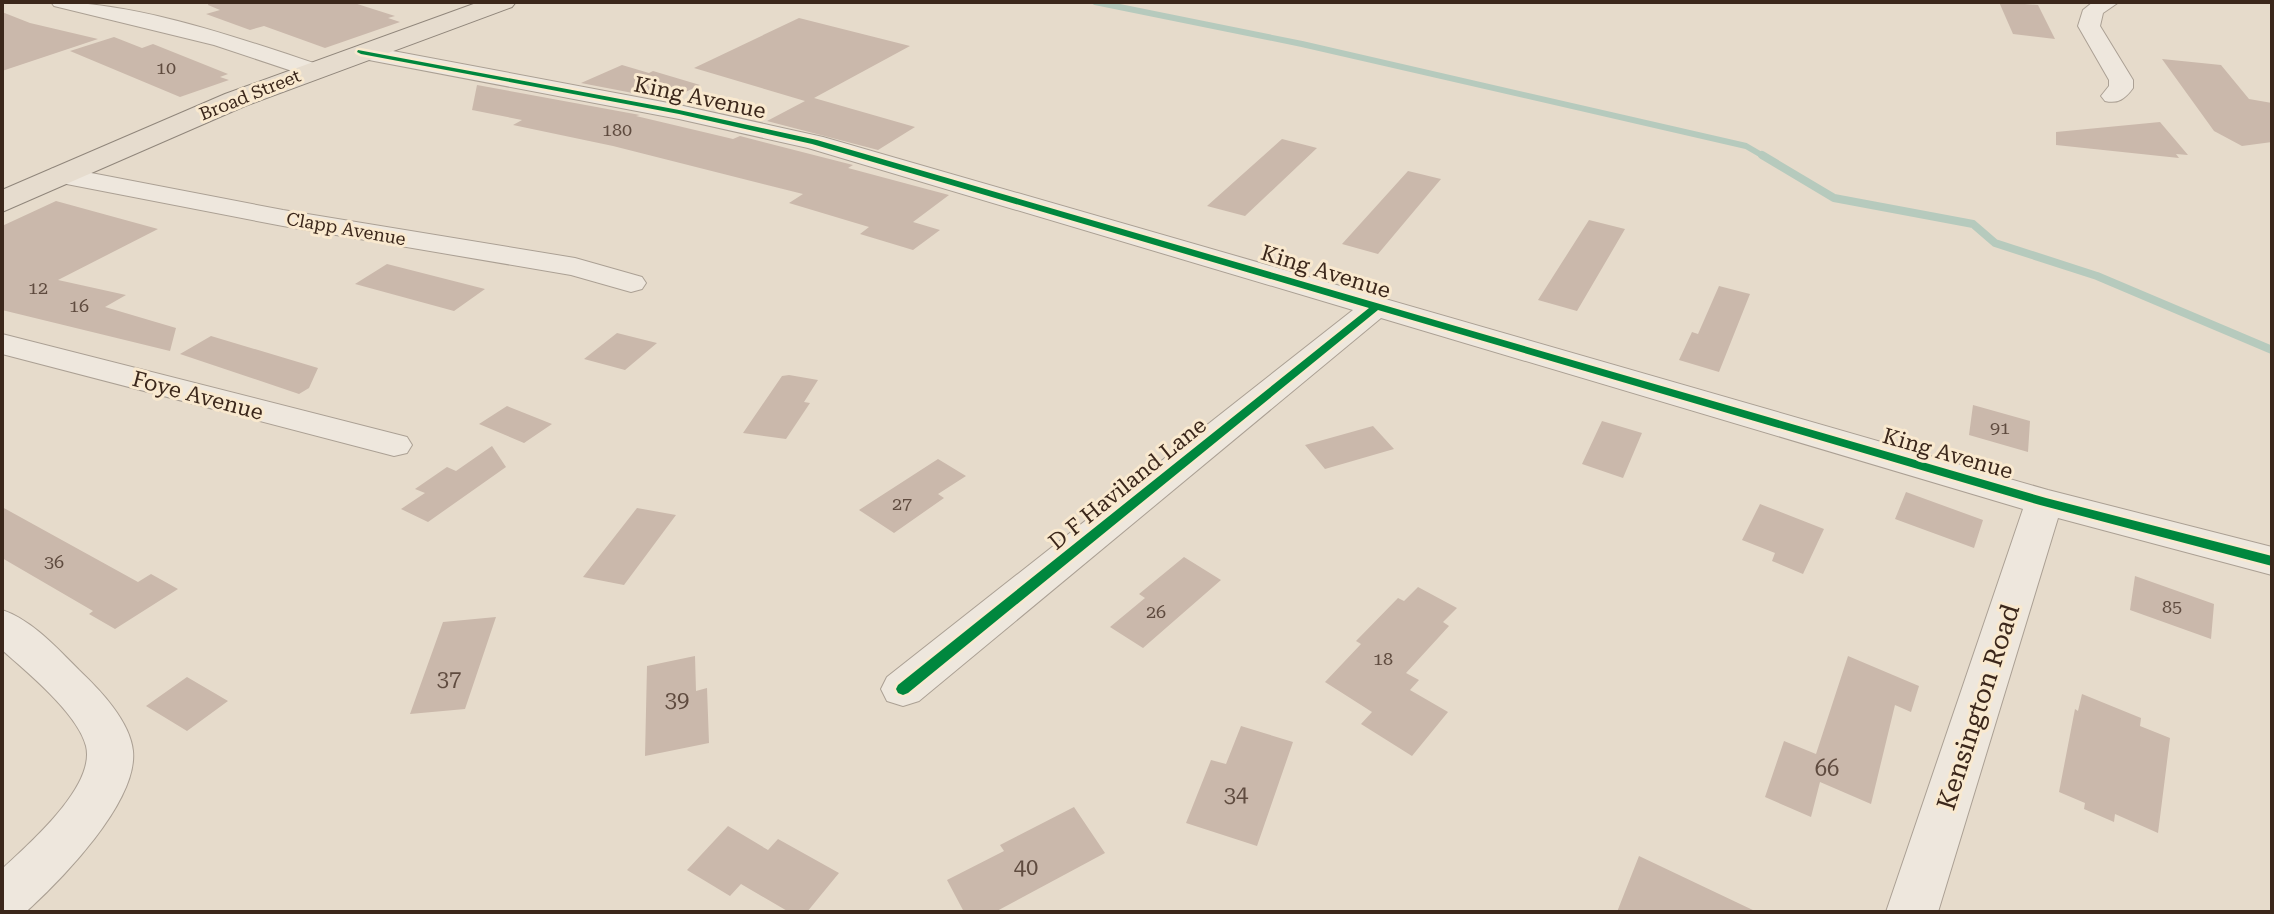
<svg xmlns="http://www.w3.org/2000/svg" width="2274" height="914" font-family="'Roboto Serif',serif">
  <rect width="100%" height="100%" fill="#e6dbcb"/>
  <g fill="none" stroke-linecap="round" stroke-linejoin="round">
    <!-- stream-far1 -->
    <path stroke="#b6cabd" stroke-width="6" d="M1095,2L1302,44L1746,146L1765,157"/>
    <!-- stream -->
    <path stroke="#b6cabd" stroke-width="8" d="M1762,155L1834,198L1973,224L1995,243L2097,276L2272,350"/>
  </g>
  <!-- building -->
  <path fill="#cab8ab" d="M209,2H351L395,16L388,18L400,22L325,48L264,26L250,30L206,14L220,10L208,5Z
    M1999,2L2038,5L2055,39L2013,34Z
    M2,12L30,23L98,39L2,71Z
    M799,18L910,46L814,98L915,127L878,150L767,121L805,101L694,68Z
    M114,37L142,48L153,44L228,74L220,77L229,80L180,97L70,51Z
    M2162,59L2221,65L2249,99L2272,103V142L2242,146L2214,131Z
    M622,65L649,73L653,71L700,85L669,100L581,83Z
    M477,85L640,115L636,116L733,139L740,136L853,165L848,168L949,195L913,222L940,230L913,250L860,234L869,227L789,203L803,194L613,146L513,125L522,120L472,110Z
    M2160,122L2188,155L2176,154L2179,158L2056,145V132Z
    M1282,139L1317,148L1245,216L1207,206Z
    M1408,171L1441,179L1378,254L1342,244Z
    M56,201L158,229L58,280L126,295L105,307L176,328L170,351L2,310V226Z
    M1589,220L1625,229L1577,311L1538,300Z
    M387,264L485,289L454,311L355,284Z
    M1719,286L1750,294L1719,372L1679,360L1692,332L1698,334Z
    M617,333L657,343L625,370L584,359Z
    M211,336L318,368L309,388L299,394L180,354Z
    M789,375L818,380L804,402L810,403L786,439L743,433L782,376Z
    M1973,405L2030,421L2028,452L1969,435Z
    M507,406L552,424L524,443L479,424Z
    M1602,421L1642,433L1623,478L1582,464Z
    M1373,426L1394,449L1325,469L1305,445Z
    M492,446L506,467L428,522L401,509L425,493L415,489L447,467L456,471Z
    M938,459L966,476L938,494L944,498L894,533L859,510Z
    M1906,492L1983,520L1974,548L1895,519Z
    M1760,504L1824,529L1803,574L1772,561L1775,553L1742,540Z
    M2,507L138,582L151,574L178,589L115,629L89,614L93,611L2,558Z
    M637,508L676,515L624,585L583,577Z
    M1184,557L1221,580L1143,648L1110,627L1145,598L1139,594Z
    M2135,576L2214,604L2211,639L2130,610Z
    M1418,587L1457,608L1443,622L1449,626L1406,673L1419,680L1410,690L1448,712L1412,756L1361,724L1372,712L1325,682L1361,644L1356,641L1398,598L1404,601Z
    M496,617L465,709L410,714L443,622Z
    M695,656L696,691L707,688L709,743L645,756L647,666Z
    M1848,656L1919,686L1911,712L1895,705L1871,804L1820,782L1811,817L1765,797L1784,741L1816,754Z
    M187,677L228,701L187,731L146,706Z
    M2082,694L2141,718L2140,726L2170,738L2158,833L2115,814L2114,822L2084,809L2085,803L2059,792L2075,709L2078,711Z
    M1241,726L1293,742L1257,846L1186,823L1211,760L1226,764Z
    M1074,807L1105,853L995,912H964L947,880L1004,851L1000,845Z
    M728,826L768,850L778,839L839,873L807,912H789L741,884L730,896L687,870Z
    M1639,856L1757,912H1617Z"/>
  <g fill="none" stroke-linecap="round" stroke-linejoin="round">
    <!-- minor casing -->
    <g stroke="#aba094" stroke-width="2">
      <path id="minor" d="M51,2C137,2 238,38 320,65L323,70L320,75H304L214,45L54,6Z
        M2093,2H2119L2103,13L2100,26L2133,80V88C2125,99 2118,104 2105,101L2101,96L2109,86V80L2078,26L2083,10Z
        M361,45L679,105L823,137L2048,490L2272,547V575L2058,518L1938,912H1886L2023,509L1381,318L919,701L903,706L887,701L881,689L887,677L1353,310L808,148L679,119L353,57L350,52Z
        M60,167L283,210L575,258L642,277L646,283L642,289L631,292L571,275L283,226L51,181L47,175L51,169Z
        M2,334L407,437L412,445L407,453L394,456L2,354Z
        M2,610C32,620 57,648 79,670C100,690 130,721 133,751C138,802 61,880 26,912H2V869C29,844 96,786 86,746C78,714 27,672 2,650Z"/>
    </g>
    <!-- major casing -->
    <g stroke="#90867b" stroke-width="2">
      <path id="major" d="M479,2H516L512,7L245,106L2,212V190L225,94Z"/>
    </g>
    <!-- minor -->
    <use href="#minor" fill="#eee7dd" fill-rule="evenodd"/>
    <!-- major -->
    <use href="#major" fill="#e6dcce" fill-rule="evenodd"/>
    <!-- cycleway casing -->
    <g stroke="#f9e9cf" stroke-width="5">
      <path id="cycleway" d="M358,50L679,110L817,140L2046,498L2272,556V566L2040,505L1378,310L908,693L903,695L898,693L896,689L898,685L1369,308L812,144L679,114L361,54L357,52Z"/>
    </g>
    <!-- cycleway -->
    <use href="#cycleway" fill="#00873e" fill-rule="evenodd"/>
  </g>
  <g text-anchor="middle" stroke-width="6" stroke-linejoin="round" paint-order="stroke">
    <!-- number labels -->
    <g font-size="18" fill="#5f4b3f">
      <text x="166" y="74">10</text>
      <text x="617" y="136">180</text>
      <text x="38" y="294">12</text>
      <text x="79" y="312">16</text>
      <text x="2000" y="434">91</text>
      <text x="902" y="510">27</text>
      <text x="54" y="568">36</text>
      <text x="2172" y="613">85</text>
      <text x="1156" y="618">26</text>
      <text x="1383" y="665">18</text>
    </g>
    <!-- far-street labels -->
    <g font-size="18" fill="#3b271b" stroke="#f9e9cf">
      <text transform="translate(250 95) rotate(-22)" y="6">Broad Street</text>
      <text transform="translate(346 229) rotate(10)" y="6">Clapp Avenue</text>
    </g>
    <!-- street labels -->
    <g font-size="22" fill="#3b271b" stroke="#f9e9cf">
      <text transform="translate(700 97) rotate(12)" y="8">King Avenue</text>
      <text transform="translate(1326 271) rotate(17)" y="8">King Avenue</text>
      <text transform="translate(198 395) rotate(15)" y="8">Foye Avenue</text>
      <text transform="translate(1948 453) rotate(16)" y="8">King Avenue</text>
      <text transform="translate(1127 483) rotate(-39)" y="8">D F Haviland Lane</text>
    </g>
    <!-- near-number labels -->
    <g font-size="22" fill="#5f4b3f">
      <text x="449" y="686">37</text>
      <text x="677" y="707">39</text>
      <text x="1827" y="776">66</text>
      <text x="1236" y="802">34</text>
      <text x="1026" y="875">40</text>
    </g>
    <!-- near-street labels -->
    <g font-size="26" fill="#3b271b" stroke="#f9e9cf">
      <text transform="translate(1978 707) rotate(-72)" y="9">Kensington Road</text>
    </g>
  </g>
  <!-- border -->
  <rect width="2274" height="914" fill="none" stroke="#3b271b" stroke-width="8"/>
</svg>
